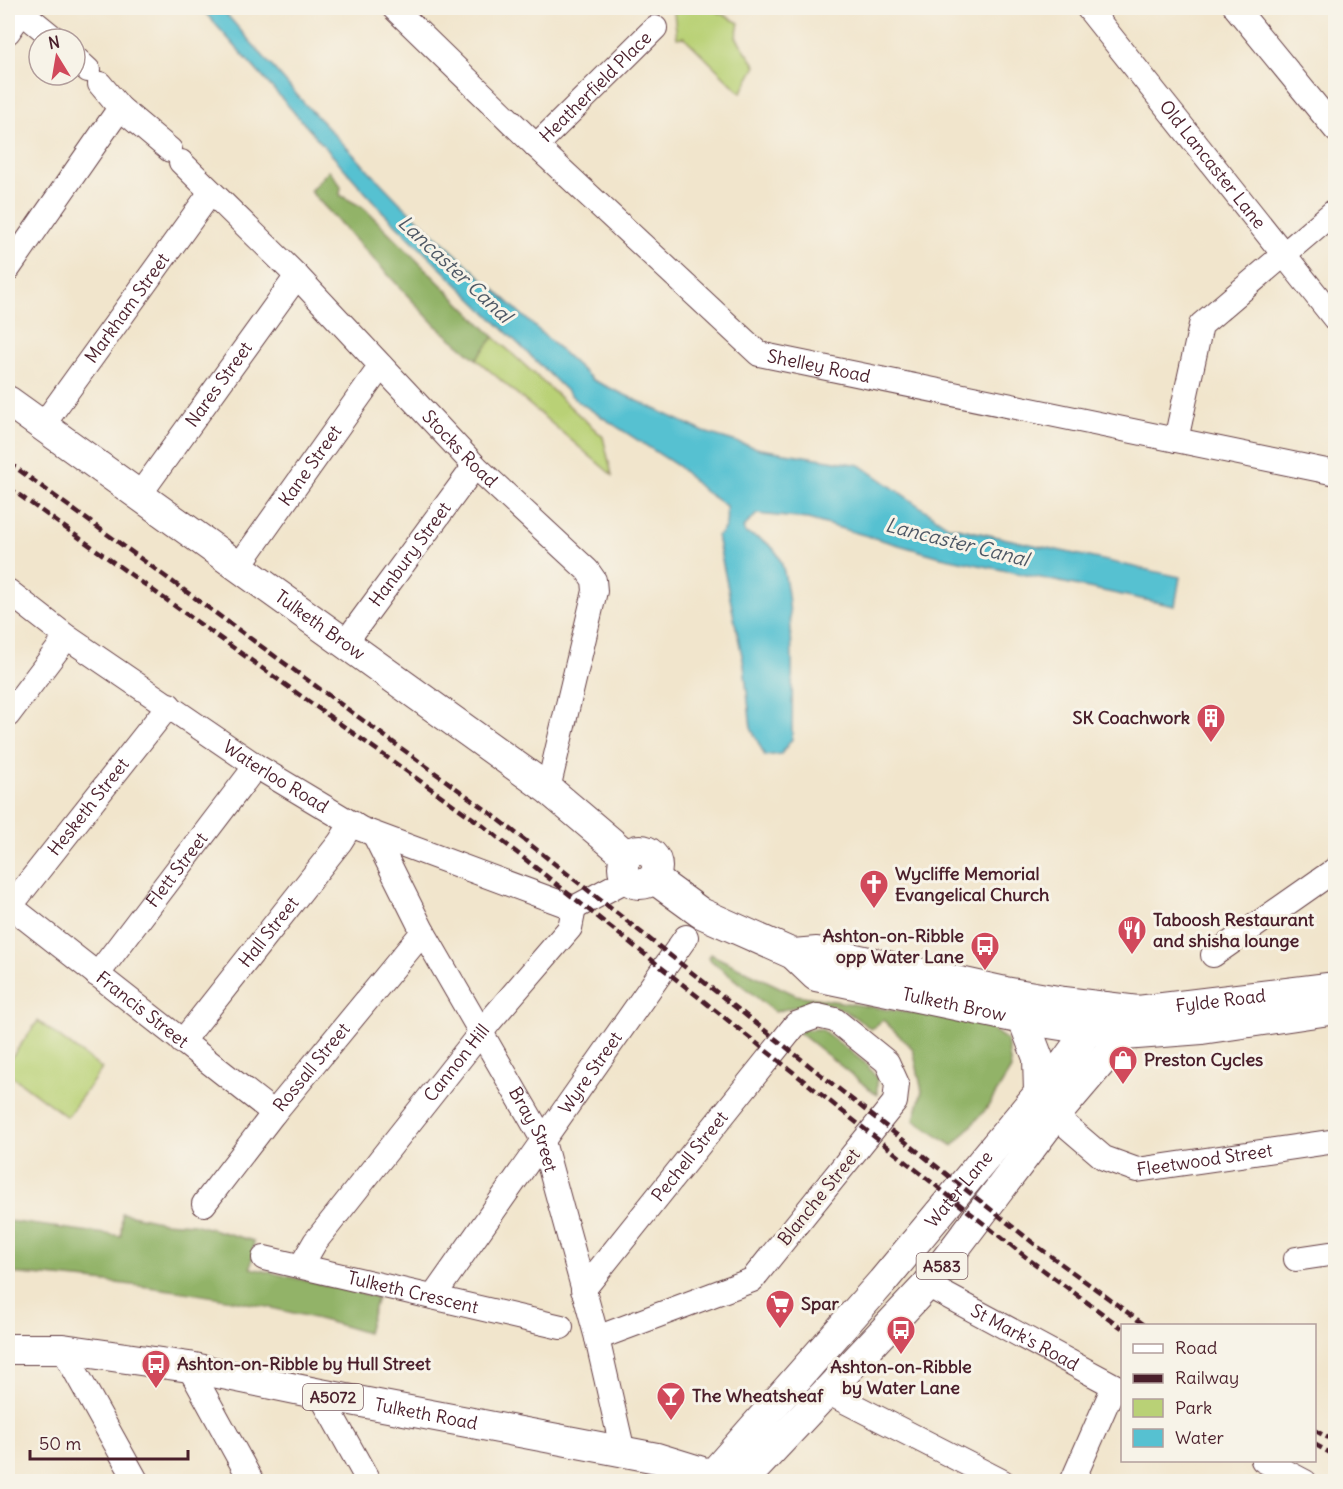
<svg xmlns="http://www.w3.org/2000/svg" width="1343" height="1489" font-family="Delius,sans-serif">
  <rect width="100%" height="100%" fill="#f7f3e8"/>
  <filter id="ink" filterUnits="userSpaceOnUse"><feTurbulence type="fractalNoise" baseFrequency=".0167" numOctaves="2"/><feDisplacementMap in="SourceGraphic" scale="12" xChannelSelector="R" yChannelSelector="G"/><feConvolveMatrix kernelMatrix="1 2 1 2 8 2 1 2 1" color-interpolation-filters="sRGB"/></filter>
  <filter id="wash" filterUnits="userSpaceOnUse"><feTurbulence type="fractalNoise" baseFrequency=".008" numOctaves="4" result="noise"/><feDisplacementMap in="SourceGraphic" scale="24" xChannelSelector="R" yChannelSelector="G"/><feGaussianBlur stdDeviation="1.35" result="paint"/><feColorMatrix in="noise" values="0 0 0 0 0 0 0 0 0 0 0 0 0 0 0 0 0 1.4 0 .05"/><feComposite in="paint" operator="in"/></filter>
  <g filter="url(#wash)">
    <rect width="100%" height="100%" fill="#f1e5cc"/>
    <!-- green -->
    <path fill="#b9d176" stroke="#827850" stroke-width="1.5" d="M679,8H710L739,23L736,37L756,66L741,93L684,37L677,38L674,13Z
      M494,337L603,437L612,475L476,359Z
      M38,1021L102,1069L67,1117L8,1073V1062Z"/>
    <!-- forest -->
    <path fill="#92b367" stroke="#6e6949" stroke-width="1.5" d="M329,170L341,186L340,195L364,208L494,337L476,359L435,325L310,191Z
      M710,954L796,995L903,1012L977,1019L1007,1040L1011,1069L987,1108L953,1146L914,1120L922,1091L913,1049L883,1020L871,1029C830,998 823,999 775,1012L708,958Z
      M821,1029L865,1063L877,1078V1095L796,1030Z
      M122,1213L163,1222L194,1224L254,1241L251,1268L377,1297L367,1333C251,1297 129,1282 8,1273V1221L121,1236Z"/>
    <!-- water -->
    <path fill="#56c1d1" stroke="#50707e" stroke-width="1.5" d="M201,8H221L304,103L399,202L593,380L704,432L760,449L860,465L948,526L1180,577L1175,606L941,557L808,519L757,514L743,528L745,533C756,537 769,542 776,552C796,579 792,702 792,739L781,754L765,756L751,728L744,665L717,536C728,529 727,519 726,506L704,491L678,466L577,401L382,211Z"/>
  </g>
  <g filter="url(#ink)">
    <g fill="none" stroke-linecap="round" stroke-linejoin="round">
      <!-- minor casing -->
      <g stroke="#633d43" stroke-width="26">
        <g id="minor">
          <path d="M17,8L55,39"/>
          <path id="s1" d="M394,8L536,146L759,354L1336,473"/>
          <path id="s2" d="M1088,8L1336,320"/>
          <path d="M1236,8L1336,130"/>
          <path d="M8,32L21,13"/>
          <path d="M75,58L88,70"/>
          <path d="M100,84L120,108L170,150"/>
          <path id="s3" d="M536,146L655,28"/>
          <path id="s4" d="M181,162L297,276L475,466L587,570L594,580L595,591L548,789"/>
          <path d="M8,269L120,108"/>
          <path id="s5" d="M43,425L211,192"/>
          <path d="M1176,440L1201,325L1336,210"/>
          <path id="s6" d="M140,494L297,276"/>
          <path id="s7" d="M239,566L381,366"/>
          <path id="s8" d="M8,591L67,637L256,766L361,829L574,908"/>
          <path id="s9" d="M345,643L475,466"/>
          <path d="M8,715L67,637"/>
          <path id="s10" d="M375,836L423,932L542,1138L597,1338L623,1452"/>
          <path id="s11" d="M10,906L274,1113"/>
          <path d="M574,908L628,879"/>
          <path id="s12" d="M8,909L169,705"/>
          <path d="M1213,955L1336,869"/>
          <path id="s13" d="M97,975L256,766"/>
          <path id="s14" d="M182,1042L340,842L352,823"/>
          <path id="s15" d="M1055,1116L1104,1158L1137,1170L1336,1141"/>
          <path id="s16" d="M204,1204L274,1113L423,932"/>
          <path id="s17" d="M264,1258L561,1327"/>
          <path d="M1296,1259L1336,1253"/>
          <path id="s18" d="M301,1266L315,1242L490,1021L570,928L574,908"/>
          <path id="s19" d="M927,1285L1122,1390"/>
          <path id="s20" d="M583,1290L796,1024L818,1016L835,1020L887,1062L897,1084L895,1102L752,1280L597,1338"/>
          <path id="s21" d="M433,1297L686,937"/>
          <path d="M63,1349L137,1482"/>
          <path d="M189,1367L252,1482"/>
          <path d="M827,1392L1003,1482"/>
          <path d="M320,1394L369,1482"/>
          <path d="M1263,1460L1305,1482"/>
          <path d="M1072,1482L1114,1386"/>
        </g>
      </g>
      <!-- major casing -->
      <g stroke="#633d43" stroke-width="32">
        <g id="major">
          <path id="s22" d="M8,401L548,789L627,856"/>
          <circle cx="640" cy="867" r="17"/>
          <path id="s23" d="M653,878L701,913L793,954L816,976L1023,1019L1124,1035L1202,1029L1336,1009"/>
          <path id="s24" d="M793,954L817,952L832,954L1005,992L1064,1002L1138,1011L1336,987"/>
          <path d="M1023,1019L1038,1058L1039,1092"/>
          <path id="s25" d="M8,1349H63L189,1367L320,1394L657,1458L735,1482"/>
          <path id="s26" d="M706,1482L882,1282L1066,1061L1105,1007"/>
          <path d="M742,1482L927,1285L1055,1116L1124,1035L1138,1011"/>
        </g>
      </g>
      <!-- minor -->
      <use href="#minor" stroke="#fff" stroke-width="24"/>
      <!-- major -->
      <use href="#major" stroke="#fff" stroke-width="30"/>
      <!-- rail -->
      <path stroke="#4a1f2b" stroke-width="4.5" stroke-dasharray="9 4.5" stroke-linecap="butt" d="M8,462L493,815L1037,1246L1146,1326
        M8,487L482,825L1027,1258L1122,1328
        M1314,1430L1336,1442
        M1314,1444L1336,1456"/>
    </g>
  </g>
  <!-- icons -->
  <defs>
    <g id="building-pin" transform="scale(1.5)"><path d="M0 17L-7.5 6A9.5 9.5 0 1 1 7.5 6Z" fill="#d1495b" stroke="#f7f3e8"/><path d="M-4-6H4V6H1V3H-1V6H-4ZM-2.5-4.3h1.7v1.8h-1.7ZM.8-4.3h1.7v1.8H.8ZM-2.5-1h1.7V.8h-1.7ZM.8-1h1.7V.8H.8Z" fill="#fff"/></g>
    <g id="church-pin" transform="scale(1.5)"><path d="M0 17L-7.5 6A9.5 9.5 0 1 1 7.5 6Z" fill="#d1495b" stroke="#f7f3e8"/><path d="M-1.2-6h2.4v3.5h3.3v2.4h-3.3V6h-2.4V-.1h-3.3v-2.4h3.3Z" fill="#fff"/></g>
    <g id="restaurant-pin" transform="scale(1.5)"><path d="M0 17L-7.5 6A9.5 9.5 0 1 1 7.5 6Z" fill="#d1495b" stroke="#f7f3e8"/><path d="M-5-6h1v4h1v-4h1v4h1v-4h1v5L-1.5 .5V6h-2V.5L-5-1ZM5-6V6H3V1.5H1.5Q1.5-4 5-6Z" fill="#fff"/></g>
    <g id="bus-pin" transform="scale(1.5)"><path d="M0 17L-7.5 6A9.5 9.5 0 1 1 7.5 6Z" fill="#d1495b" stroke="#f7f3e8"/><path d="M-5-6H5V4H4V6H2V4H-2V6H-4V4H-5ZM-3.5-4V0h7V-4ZM-3.5 1.2v1.5H-2V1.2ZM2 1.2v1.5H3.5V1.2Z" fill="#fff"/></g>
    <g id="shop-pin" transform="scale(1.5)"><path d="M0 17L-7.5 6A9.5 9.5 0 1 1 7.5 6Z" fill="#d1495b" stroke="#f7f3e8"/><path d="M-5-2.5h2.3a2.7 3.5 0 0 1 5.4 0H5L5.5 6h-11ZM-1.5-2.5h3a1.5 2.3 0 0 0-3 0Z" fill="#fff"/></g>
    <g id="supermarket-pin" transform="scale(1.5)"><path d="M0 17L-7.5 6A9.5 9.5 0 1 1 7.5 6Z" fill="#d1495b" stroke="#f7f3e8"/><path d="M-6-5.5h2.5l.6 2H6L4.5 2H-2.5L-4.4-4H-6ZM-1.5 3.2a1.3 1.3 0 1 0 .1 0ZM3 3.2a1.3 1.3 0 1 0 .1 0Z" fill="#fff"/></g>
    <g id="bar-pin" transform="scale(1.5)"><path d="M0 17L-7.5 6A9.5 9.5 0 1 1 7.5 6Z" fill="#d1495b" stroke="#f7f3e8"/><path d="M-6-5H6L.8 .8V4.5H3.5V6h-7V4.5H-.8V.8Z" fill="#fff"/></g>
  </defs>
  <g fill-rule="evenodd">
    <use href="#building-pin" x="1211" y="718"/>
    <use href="#church-pin" x="874" y="884"/>
    <use href="#restaurant-pin" x="1132" y="930"/>
    <use href="#bus-pin" x="985" y="946"/>
    <use href="#shop-pin" x="1123" y="1060"/>
    <use href="#supermarket-pin" x="780" y="1304"/>
    <use href="#bus-pin" x="901" y="1330"/>
    <use href="#bus-pin" x="156" y="1364"/>
    <use href="#bar-pin" x="671" y="1396"/>
  </g>
  <g text-anchor="middle" stroke-width="6" stroke-linejoin="round" paint-order="stroke">
    <!-- shield labels -->
    <g fill="#f7f3e8" stroke="#7e5f64" stroke-width="1.5">
      <rect x="916.5" y="1253" width="51" height="26" rx="4.5"/>
      <rect x="303" y="1384" width="60" height="26" rx="4.5"/>
    </g>
    <g font-size="16" font-weight="bold" fill="#4a1f2b">
      <text x="942" y="1272">A583</text>
      <text x="333" y="1403">A5072</text>
    </g>
    <!-- street labels -->
    <g font-size="18" fill="#4a1f2b" stroke="#f7f3e8">
      <text dy="6" stroke="none"><textPath href="#s3" startOffset="84">Heatherfield Place</textPath></text>
      <text dy="6" stroke="none"><textPath href="#s2" startOffset="200">Old Lancaster Lane</textPath></text>
      <text dy="6" stroke="none"><textPath href="#s5" startOffset="144">Markham Street</textPath></text>
      <text dy="6" stroke="none"><textPath href="#s1" startOffset="564">Shelley Road</textPath></text>
      <text dy="6" stroke="none"><textPath href="#s6" startOffset="135">Nares Street</textPath></text>
      <text dy="6" stroke="none"><textPath href="#s4" startOffset="400">Stocks Road</textPath></text>
      <text dy="6" stroke="none"><textPath href="#s7" startOffset="123">Kane Street</textPath></text>
      <text dy="6" stroke="none"><textPath href="#s9" startOffset="110">Hanbury Street</textPath></text>
      <text dy="6" stroke="none"><textPath href="#s22" startOffset="384">Tulketh Brow</textPath></text>
      <text dy="6" stroke="none"><textPath href="#s8" startOffset="326">Waterloo Road</textPath></text>
      <text dy="6" stroke="none"><textPath href="#s12" startOffset="130">Hesketh Street</textPath></text>
      <text dy="6" stroke="none"><textPath href="#s13" startOffset="132">Flett Street</textPath></text>
      <text dy="6" stroke="none"><textPath href="#s14" startOffset="140">Hall Street</textPath></text>
      <text dy="6" stroke="none"><textPath href="#s24" startOffset="434">Fylde Road</textPath></text>
      <text dy="6" stroke="none"><textPath href="#s23" startOffset="333">Tulketh Brow</textPath></text>
      <text dy="6" stroke="none"><textPath href="#s11" startOffset="168">Francis Street</textPath></text>
      <text dy="6" stroke="none"><textPath href="#s18" startOffset="256">Cannon Hill</textPath></text>
      <text dy="6" stroke="none"><textPath href="#s16" startOffset="174">Rossall Street</textPath></text>
      <text dy="6" stroke="none"><textPath href="#s21" startOffset="274">Wyre Street</textPath></text>
      <text dy="6" stroke="none"><textPath href="#s10" startOffset="334">Bray Street</textPath></text>
      <text dy="6" stroke="none"><textPath href="#s20" startOffset="171">Pechell Street</textPath></text>
      <text dy="6" stroke="none"><textPath href="#s15" startOffset="168">Fleetwood Street</textPath></text>
      <text dy="6" stroke="none"><textPath href="#s26" startOffset="387">Water Lane</textPath></text>
      <text transform="translate(819 1197) rotate(-51)" y="6">Blanche Street</text>
      <text dy="6" stroke="none"><textPath href="#s17" startOffset="153">Tulketh Crescent</textPath></text>
      <text dy="6" stroke="none"><textPath href="#s19" startOffset="111">St Mark's Road</textPath></text>
      <text dy="6" stroke="none"><textPath href="#s25" startOffset="424">Tulketh Road</textPath></text>
    </g>
    <!-- poi labels -->
    <g font-size="18" font-weight="bold" fill="#4a1f2b" stroke="#f7f3e8" text-anchor="start">
      <text x="1190" y="724" text-anchor="end">SK Coachwork</text>
      <text x="895" y="880">Wycliffe Memorial<tspan x="895" dy="21">Evangelical Church</tspan></text>
      <text x="1153" y="926">Taboosh Restaurant<tspan x="1153" dy="21">and shisha lounge</tspan></text>
      <text x="964" y="942" text-anchor="end">Ashton-on-Ribble<tspan x="964" dy="21">opp Water Lane</tspan></text>
      <text x="1144" y="1066">Preston Cycles</text>
      <text x="801" y="1310">Spar</text>
      <text x="177" y="1370">Ashton-on-Ribble by Hull Street</text>
      <text x="901" y="1373" text-anchor="middle">Ashton-on-Ribble<tspan x="901" dy="21">by Water Lane</tspan></text>
      <text x="692" y="1402">The Wheatsheaf</text>
    </g>
    <!-- water labels -->
    <g font-size="20" font-style="italic" fill="#4e5865" stroke="#f7f3e8">
      <text transform="translate(455 269) rotate(43)" y="7">Lancaster Canal</text>
      <text transform="translate(957 542) rotate(14)" y="7">Lancaster Canal</text>
    </g>
  </g>
  <!-- margin -->
  <rect width="1343" height="1489" fill="none" stroke="#f7f3e8" stroke-width="30"/>
  <!-- legend -->
  <rect x="1121" y="1324" width="195" height="138" fill="#f7f3e8" stroke="#b29e9c" stroke-width="1.5"/>
  <rect x="1133" y="1344" width="30" height="9" fill="#ffffff" stroke="#b29e9c" stroke-width="1.5"/>
  <text x="1175" y="1354" font-size="18" fill="#4a1f2b">Road</text>
  <rect x="1133" y="1374" width="30" height="9" fill="#4a1f2b" stroke="#b29e9c" stroke-width="1.5"/>
  <text x="1175" y="1384" font-size="18" fill="#4a1f2b">Railway</text>
  <rect x="1133" y="1399" width="30" height="18" fill="#b9d176" stroke="#b29e9c" stroke-width="1.5"/>
  <text x="1175" y="1414" font-size="18" fill="#4a1f2b">Park</text>
  <rect x="1133" y="1429" width="30" height="18" fill="#56c1d1" stroke="#b29e9c" stroke-width="1.5"/>
  <text x="1175" y="1444" font-size="18" fill="#4a1f2b">Water</text>
  <!-- north arrow -->
  <g transform="translate(57 57) rotate(349)"><circle r="28" fill="#f7f3e8" stroke="#b29e9c" stroke-width="1.5"/>
  <path d="M0-4.5L10 22L0 15L-10 22Z" fill="#d1495b"/>
  <text y="-9" font-size="16" font-weight="bold" text-anchor="middle" fill="#4a1f2b">N</text>
  </g>
  <!-- scale -->
  <path d="M30 1450v9h158v-9" fill="none" stroke="#4a1f2b" stroke-width="3"/>
  <text x="39" y="1450" font-size="18" fill="#4a1f2b" stroke="#f7f3e8" stroke-width="4.5" paint-order="stroke">50 m</text>
</svg>
